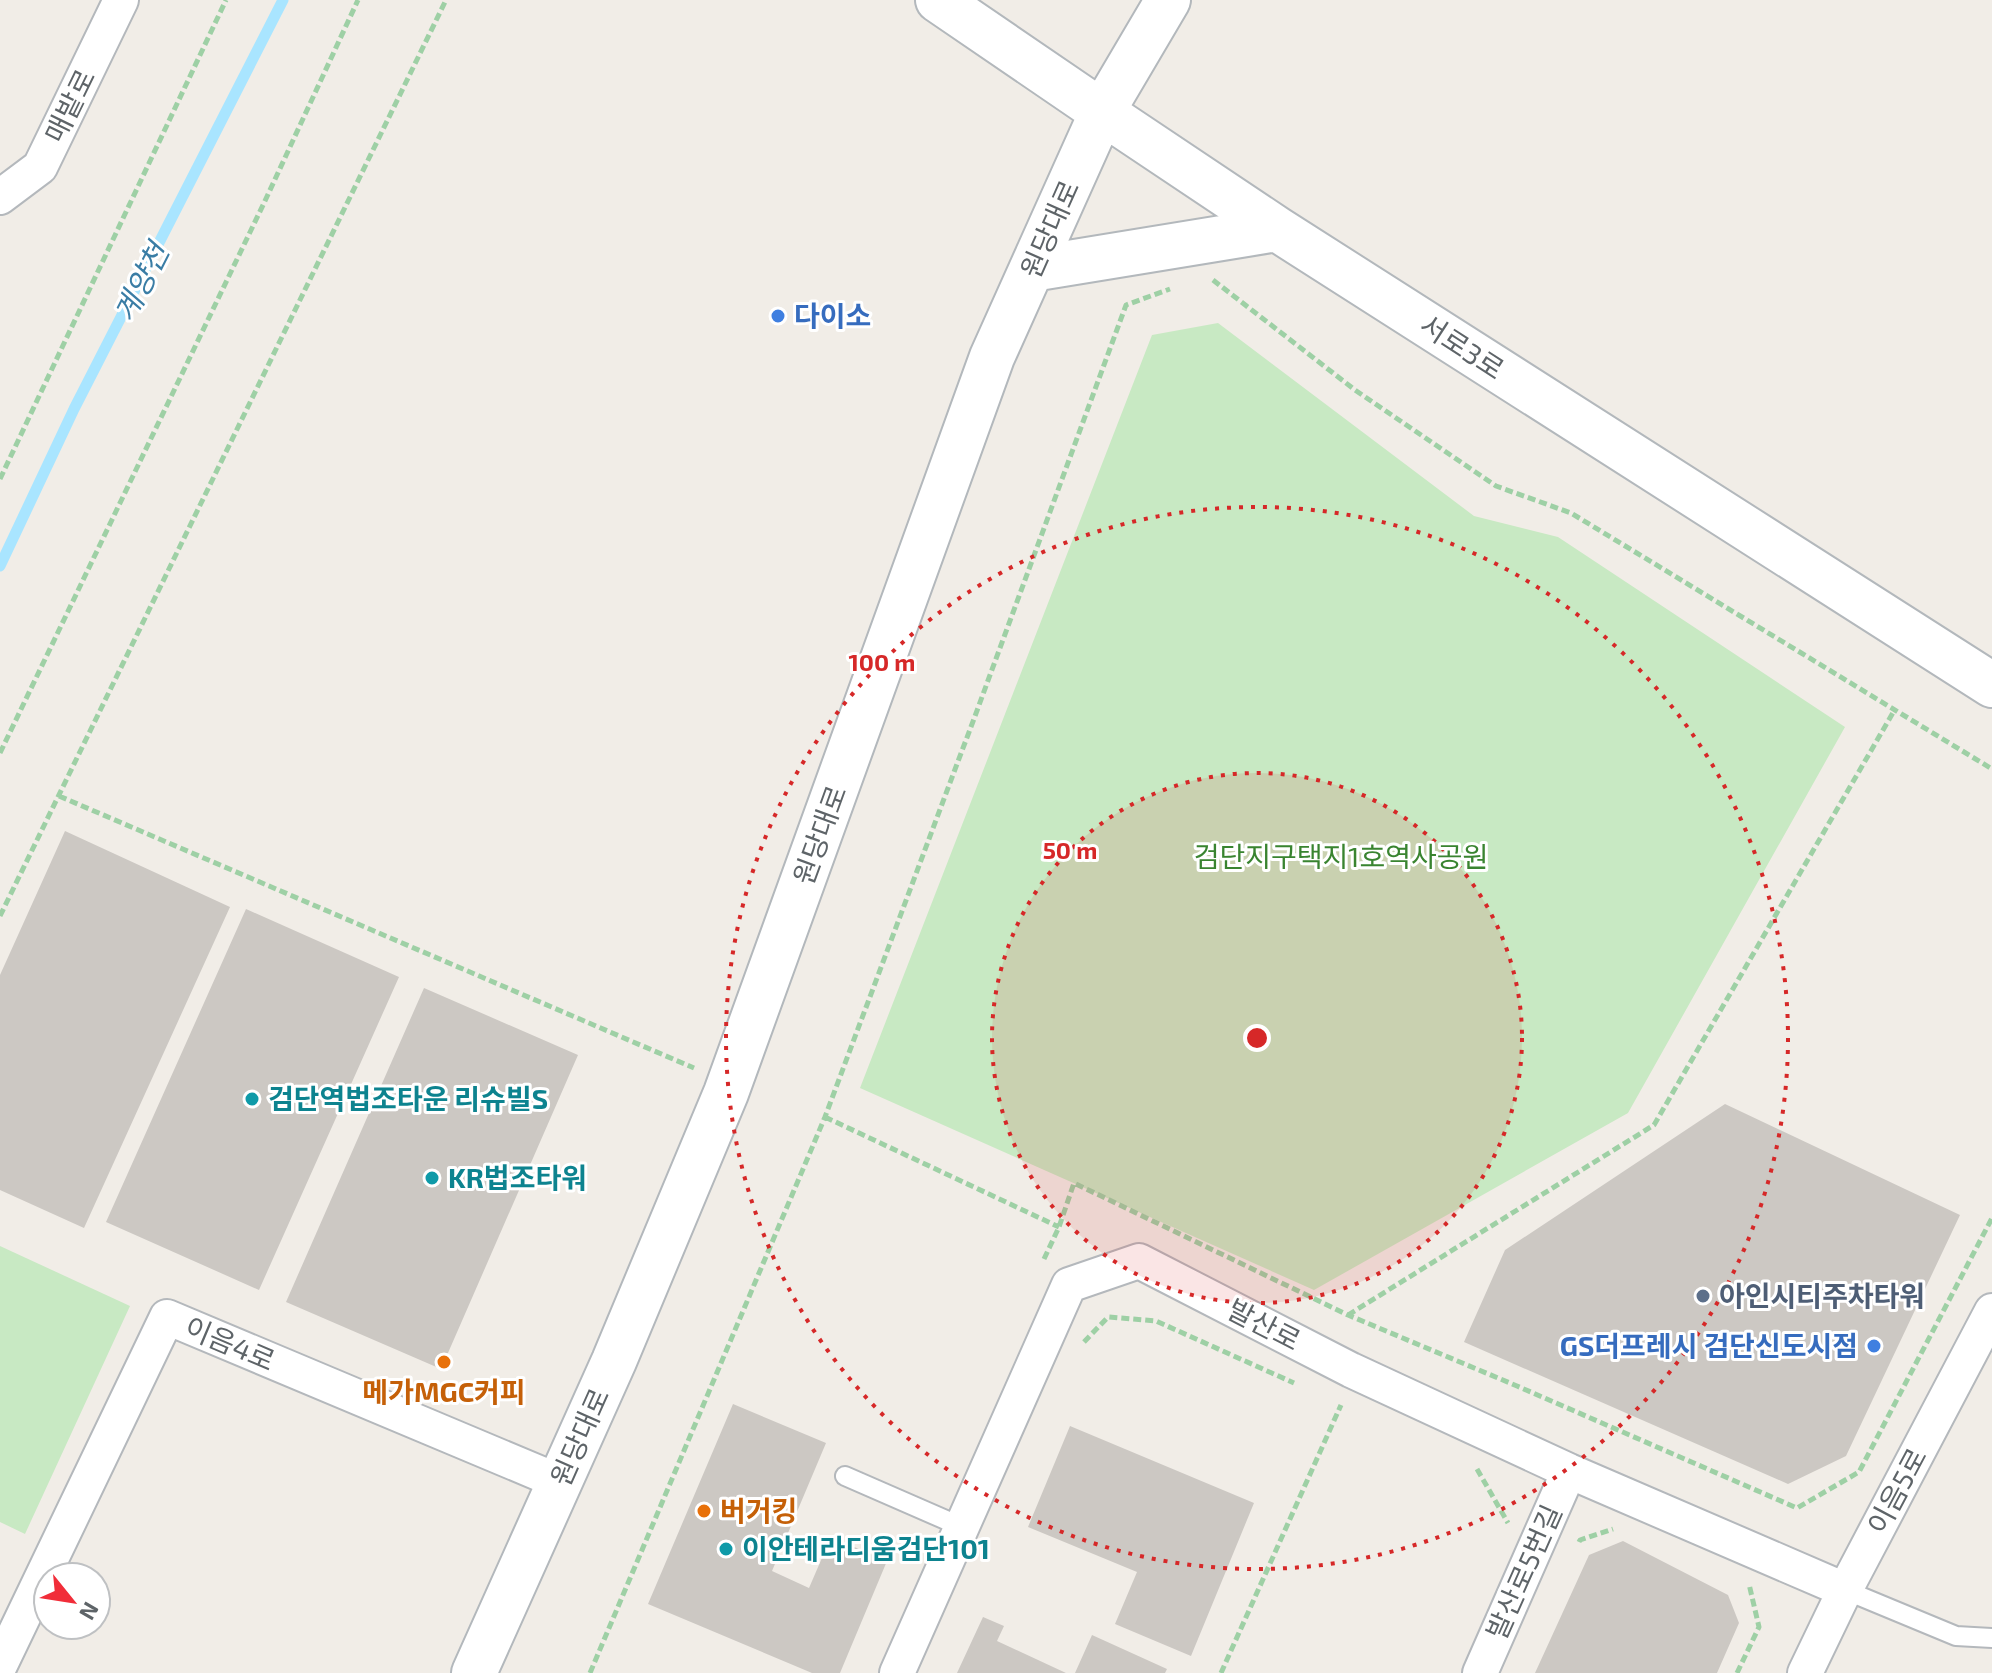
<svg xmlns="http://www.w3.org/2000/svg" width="1992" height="1673" font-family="'Exo 2','Noto Sans KR',sans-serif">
  <rect width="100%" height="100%" fill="#f1ede7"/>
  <!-- green -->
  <path fill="#c8e9c3" d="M1218,323L1474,516L1558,537L1845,727L1628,1113L1314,1290L860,1088L1152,335Z
    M0,1246L130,1306L25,1534L0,1522Z"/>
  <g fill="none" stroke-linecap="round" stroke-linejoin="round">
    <!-- stream -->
    <path stroke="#a9e5ff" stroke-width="11" d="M0,566L74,409L283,0"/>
  </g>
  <!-- building -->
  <path fill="#ccc8c3" d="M65,831L230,907L84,1228L0,1190V975Z
    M246,909L399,977L259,1290L106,1222Z
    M424,988L578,1055L441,1369L286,1302Z
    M1725,1104L1960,1215L1846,1456L1788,1484L1464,1342L1505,1250Z
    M733,1404L826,1443L772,1571L809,1588L831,1537L887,1561L840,1673H812L648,1604Z
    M1070,1426L1254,1503L1191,1656L1115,1624L1137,1572L1028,1527Z
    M1623,1541L1728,1595L1739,1623L1717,1673H1535L1589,1555Z
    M983,1617L1004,1626L997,1641L1066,1673H957Z
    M1092,1635L1167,1669L1165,1673H1075Z"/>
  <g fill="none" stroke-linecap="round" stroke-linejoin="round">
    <!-- lane casing -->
    <g stroke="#b4b8bc" stroke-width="22">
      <path id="lane" d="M845,1476L962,1527
        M1845,1590L1956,1636L1992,1638"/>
    </g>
    <!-- street casing -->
    <g stroke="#b4b8bc" stroke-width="38">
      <path id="street" d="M0,197L40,167L121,0
        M0,1665L167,1317L560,1482
        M897,1673L1069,1285L1139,1261L1351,1370L1569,1471L1845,1590
        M1480,1673L1569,1471
        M1805,1673L1845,1590L1992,1311"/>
    </g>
    <!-- secondary casing -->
    <g stroke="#b3b8bc" stroke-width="48">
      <path id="secondary" d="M938,0L1102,112L1277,229L1992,685
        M1032,269L1277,229
        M474,1673L614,1361L726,1093L992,357L1102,112L1168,0"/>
    </g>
    <!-- path -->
    <path stroke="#9ed0a5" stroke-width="5" stroke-dasharray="8 4" stroke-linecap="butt" d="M1213,280L1355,390L1496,486L1571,513L1992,769
      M0,479L226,0
      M0,753L264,203L358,0
      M59,796L694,1068
      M0,916L446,0
      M825,1117L1059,1227
      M1044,1259L1059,1227L1074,1183L1348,1315L1517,1386L1797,1508L1859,1472L1992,1218
      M1348,1315L1654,1125L1894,711
      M1084,1342L1108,1317L1156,1321L1294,1383
      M1477,1469L1508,1523
      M1579,1542L1580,1540L1613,1529
      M590,1673L825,1117L975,716L1126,305L1170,289
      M1221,1673L1341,1405
      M1737,1673L1759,1627L1749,1584"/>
    <!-- lane -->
    <use href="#lane" stroke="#fff" stroke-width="18"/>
    <!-- street -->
    <use href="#street" stroke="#fff" stroke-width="34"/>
    <!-- secondary -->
    <use href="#secondary" stroke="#fff" stroke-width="44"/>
  </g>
  <!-- distance rings -->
  <circle cx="1257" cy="1038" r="265" fill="#d62828" fill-opacity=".12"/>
  <g fill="none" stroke="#d62828" stroke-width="4" stroke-dasharray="4 8">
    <circle cx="1257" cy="1038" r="265"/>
    <circle cx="1257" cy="1038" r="531"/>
  </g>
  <!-- markers -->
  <g fill="#3f7fe0" stroke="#fff" stroke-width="3">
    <circle cx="778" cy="316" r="8"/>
    <circle cx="1874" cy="1346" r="8"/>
  </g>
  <g fill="#0f9aa8" stroke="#fff" stroke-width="3">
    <circle cx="252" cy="1099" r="8"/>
    <circle cx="432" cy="1178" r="8"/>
    <circle cx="726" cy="1549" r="8"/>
  </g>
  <circle fill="#5c6f8a" stroke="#fff" stroke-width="3" cx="1703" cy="1296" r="8"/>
  <g fill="#e8710a" stroke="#fff" stroke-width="3">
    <circle cx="444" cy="1362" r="8"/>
    <circle cx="704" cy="1511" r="8"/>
  </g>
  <g text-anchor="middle" stroke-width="6" stroke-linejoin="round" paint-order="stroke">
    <!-- street labels -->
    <g font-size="28" fill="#5e6468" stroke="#fff">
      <text transform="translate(70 106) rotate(-64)" y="10">매밭로</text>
      <text transform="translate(1050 229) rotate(-66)" y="10">원당대로</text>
      <text transform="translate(1462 347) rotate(33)" y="10">서로3로</text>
      <text transform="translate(820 835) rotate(-70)" y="10">원당대로</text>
      <text transform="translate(1264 1325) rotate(27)" y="10">발산로</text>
      <text transform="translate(230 1344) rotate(23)" y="10">이음4로</text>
      <text transform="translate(580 1437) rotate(-66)" y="10">원당대로</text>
      <text transform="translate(1897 1491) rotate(-62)" y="10">이음5로</text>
      <text transform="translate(1524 1572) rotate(-66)" y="10">발산로5번길</text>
    </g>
    <!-- shop labels -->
    <g font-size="28" font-weight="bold" fill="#366cbe" stroke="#fff" text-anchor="start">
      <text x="794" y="326">다이소</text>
      <text x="1858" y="1356" text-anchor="end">GS더프레시 검단신도시점</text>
    </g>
    <!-- park labels -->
    <g font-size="28" fill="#398430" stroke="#fff">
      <text x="1341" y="867">검단지구택지1호역사공원</text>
    </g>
    <!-- culture labels -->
    <g font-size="28" font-weight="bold" fill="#0d838f" stroke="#fff" text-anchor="start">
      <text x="268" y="1109">검단역법조타운 리슈빌S</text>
      <text x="448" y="1188">KR법조타워</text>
      <text x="742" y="1559">이안테라디움검단101</text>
    </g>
    <!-- service labels -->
    <g font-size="28" font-weight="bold" fill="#4e5e75" stroke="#fff" text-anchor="start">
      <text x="1719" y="1306">아인시티주차타워</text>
    </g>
    <!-- food labels -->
    <g font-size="28" font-weight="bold" fill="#c56008" stroke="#fff">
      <text x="444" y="1402">메가MGC커피</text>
      <text x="720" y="1521" text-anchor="start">버거킹</text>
    </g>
    <!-- water labels -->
    <g font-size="30" font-style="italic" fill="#3a7da5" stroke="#fff">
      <text transform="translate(142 283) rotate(-63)" y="10">계양천</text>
    </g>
  </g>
  <circle cx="1257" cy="1038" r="12" fill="#d62828" stroke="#fff" stroke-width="4"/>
  <g font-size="24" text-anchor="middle" font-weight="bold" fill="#d62828" stroke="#fff" stroke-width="6" stroke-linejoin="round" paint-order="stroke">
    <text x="882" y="671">100 m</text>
    <text x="1070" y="859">50 m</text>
  </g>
  <!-- north arrow -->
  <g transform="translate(72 1601) rotate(120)"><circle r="38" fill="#ffffff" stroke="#bfc1c3" stroke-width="2"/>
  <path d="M0-6L14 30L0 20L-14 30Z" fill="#f12d39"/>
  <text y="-12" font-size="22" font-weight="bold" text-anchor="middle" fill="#5e6468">N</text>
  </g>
</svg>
